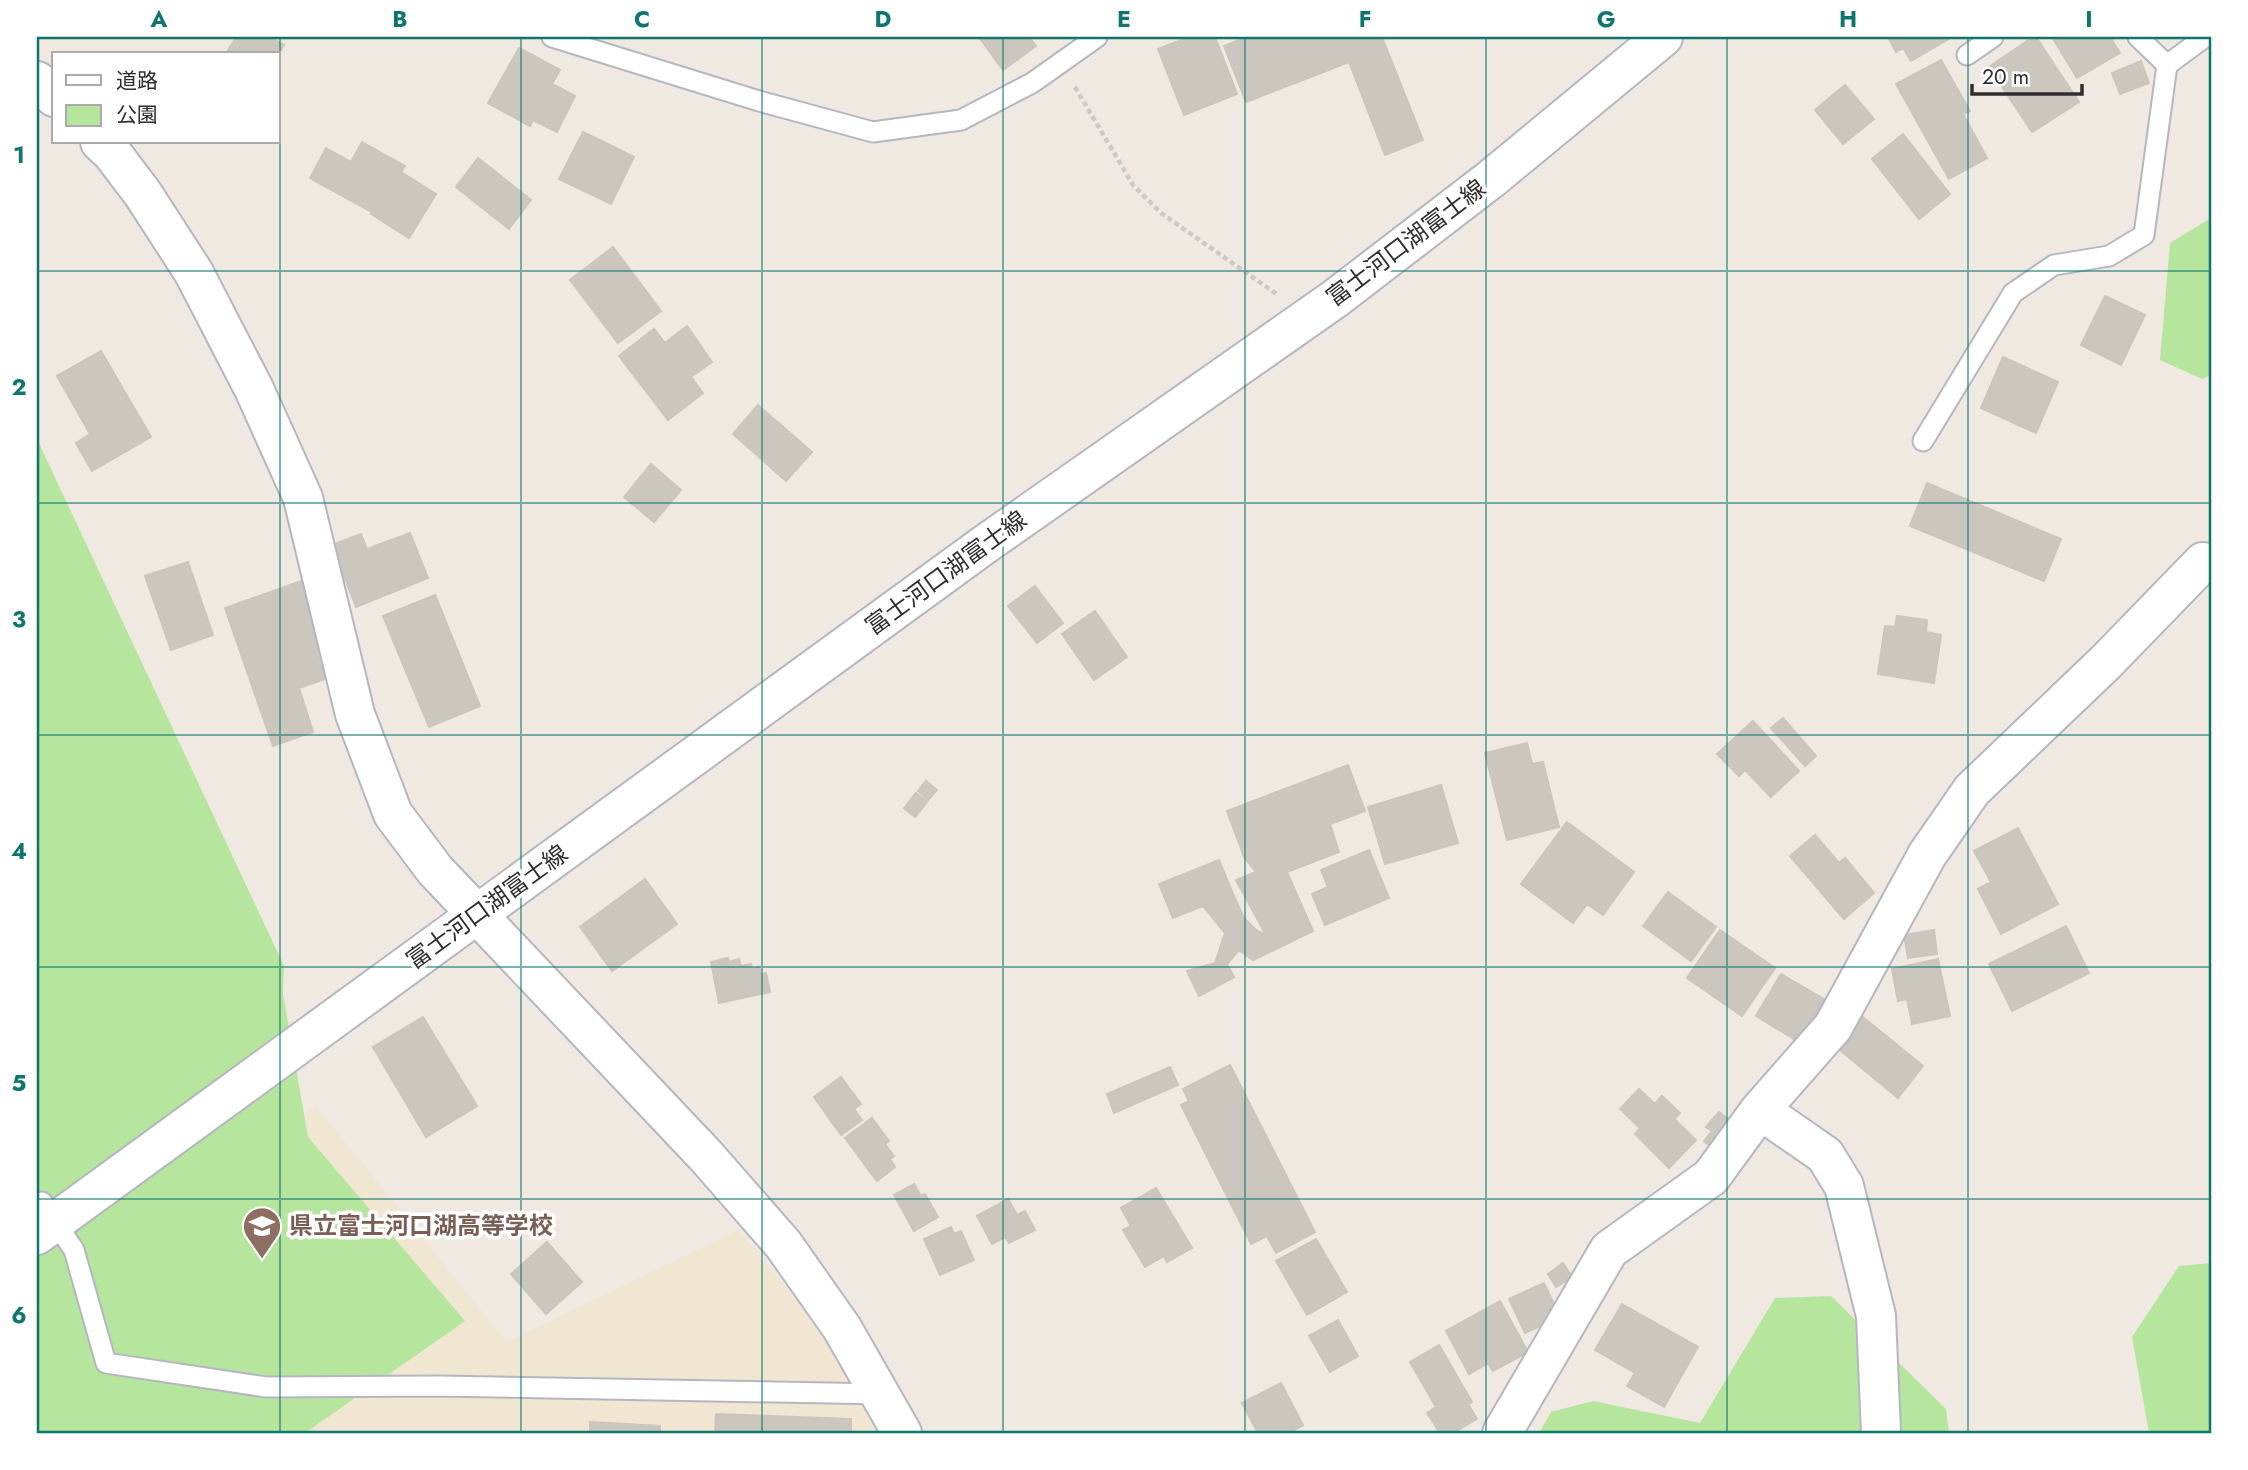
<svg xmlns="http://www.w3.org/2000/svg" width="2248" height="1470" font-family="Jost,'Noto Sans JP',sans-serif">
  <rect width="100%" height="100%" fill="#efe9e1"/>
  <!-- education -->
  <path fill="#f0e6d1" d="M316,1106L507,1342L738,1230L860,1376L883,1433H37V1290Z"/>
  <!-- green -->
  <path fill="#b6e59e" d="M2211,218V375L2202,379L2160,360L2170,243Z
    M37,439L284,966L283,994L308,1137L465,1321L305,1433H37Z
    M2211,1263V1433H2149L2132,1337L2179,1266Z
    M1831,1296L1946,1409L1949,1433H1539L1551,1412L1593,1401L1700,1423L1775,1298Z"/>
  <!-- building -->
  <path fill="#cbc7bf" stroke="#cbc5ba" stroke-width="2" d="M236,37H269L284,45L278,55L231,54L227,52Z
    M979,37H1029L1036,46L1003,70Z
    M1189,37H1215L1237,94L1184,115L1158,49Z
    M1247,37H1382L1423,140L1385,155L1349,62L1246,102L1224,46Z
    M1888,37H1952L1911,61L1903,48L1896,52Z
    M2033,37H2036L2079,102L2032,132L1989,67Z
    M2052,37H2110L2120,53L2077,78Z
    M519,48L560,70L552,84L575,96L557,132L533,120L530,126L488,103Z
    M1941,60L1970,111L1963,114L1987,158L1949,179L1896,84Z
    M2141,61L2149,83L2120,94L2112,73Z
    M1845,85L1874,119L1843,144L1815,110Z
    M583,132L634,157L611,204L559,179Z
    M1903,134L1950,194L1919,219L1872,159Z
    M362,142L405,166L401,172L436,194L409,238L371,214L372,212L310,178L326,148L351,162Z
    M478,158L531,200L509,229L456,187Z
    M613,247L661,311L618,343L570,280Z
    M2105,296L2145,315L2121,365L2081,345Z
    M687,326L712,362L691,377L703,393L668,420L619,356L654,329L665,343Z
    M101,351L151,437L92,471L76,443L90,434L57,376Z
    M2003,357L2058,382L2036,433L1981,408Z
    M758,405L812,452L786,481L733,434Z
    M651,464L681,490L654,522L624,497Z
    M1927,483L2061,539L2044,581L1910,526Z
    M410,533L428,578L356,607L332,545L361,534L367,549Z
    M188,562L213,635L171,650L145,576Z
    M304,580L337,675L299,688L313,732L273,746L225,608Z
    M1035,586L1063,623L1037,643L1008,606Z
    M435,595L480,706L429,727L383,616Z
    M1095,611L1127,657L1094,680L1062,634Z
    M1897,616L1927,620L1926,632L1941,635L1934,683L1878,674L1885,626L1895,627Z
    M1783,718L1816,756L1805,766L1771,728Z
    M1753,721L1799,771L1771,797L1745,770L1739,776L1717,754Z
    M1527,743L1532,764L1543,762L1559,827L1507,840L1485,753Z
    M1348,765L1365,811L1244,857L1227,811Z
    M926,781L937,790L928,800L918,791Z
    M1441,785L1458,843L1385,864L1368,807Z
    M916,793L927,802L915,817L904,808Z
    M1567,822L1634,872L1603,915L1587,904L1573,923L1521,884Z
    M1330,824L1339,852L1287,872L1313,931L1253,960L1239,950L1227,964L1234,977L1199,996L1187,971L1215,963L1225,933L1203,906L1233,894L1244,918L1256,930L1266,935L1236,880L1256,872L1244,857Z
    M2018,828L2058,904L2001,934L1978,889L1991,882L1974,851Z
    M1815,835L1839,863L1845,858L1874,893L1844,919L1790,856Z
    M1369,850L1389,898L1325,925L1312,894L1328,887L1321,870Z
    M1219,860L1233,894L1173,918L1159,884Z
    M645,879L677,924L612,971L580,927Z
    M1668,892L1716,927L1691,961L1643,926Z
    M2066,926L2089,973L2012,1011L1989,964Z
    M1720,930L1775,968L1742,1016L1687,978Z
    M1934,930L1937,954L1908,958L1904,935Z
    M728,958L729,962L739,959L741,966L751,964L752,969L759,967L761,974L766,973L770,992L719,1003L711,962Z
    M1938,959L1950,1016L1912,1024L1907,999L1898,1001L1892,969Z
    M1781,974L1824,999L1799,1042L1756,1016Z
    M1859,1014L1923,1066L1898,1098L1834,1045Z
    M423,1017L477,1106L426,1137L373,1047Z
    M1230,1065L1315,1232L1276,1253L1267,1236L1251,1244L1181,1105L1189,1101L1183,1089Z
    M1170,1067L1178,1085L1114,1113L1107,1094Z
    M841,1077L861,1104L854,1109L862,1120L841,1135L814,1097Z
    M1639,1089L1655,1104L1662,1096L1680,1113L1674,1119L1696,1140L1669,1168L1635,1134L1640,1128L1620,1109Z
    M1719,1112L1741,1130L1721,1155L1704,1141L1712,1131L1706,1127Z
    M872,1118L889,1141L885,1144L894,1156L890,1159L895,1167L877,1181L845,1138Z
    M914,1184L921,1196L925,1194L938,1217L914,1231L894,1195Z
    M1156,1188L1192,1248L1167,1262L1164,1256L1145,1267L1123,1230L1131,1226L1121,1208Z
    M1008,1199L1017,1215L1025,1211L1035,1230L1009,1243L1005,1237L992,1244L977,1216Z
    M951,1227L954,1234L961,1231L974,1260L940,1275L924,1239Z
    M1316,1239L1347,1292L1307,1315L1276,1261Z
    M547,1242L582,1282L546,1314L511,1274Z
    M1563,1263L1572,1277L1556,1287L1548,1274Z
    M1544,1283L1560,1317L1525,1333L1509,1299Z
    M1500,1301L1528,1352L1493,1371L1488,1363L1469,1374L1446,1331Z
    M1622,1304L1698,1347L1664,1407L1627,1386L1635,1373L1595,1350Z
    M1338,1320L1358,1356L1330,1372L1309,1336Z
    M1439,1345L1472,1402L1468,1404L1477,1419L1453,1433H1440L1427,1413L1436,1407L1410,1362Z
    M1281,1383L1303,1425L1289,1433H1258L1242,1403Z
    M716,1414L851,1419V1433H715Z
    M590,1422L660,1426V1433H590Z"/>
  <g fill="none" stroke-linecap="round" stroke-linejoin="round">
    <!-- lane casing -->
    <g stroke="#b4b7c1" stroke-width="23">
      <path id="lane" d="M552,37L759,101L873,132L961,120L1032,83L1097,37
        M2138,37L2167,65
        M1967,55L1993,37
        M1923,441L2013,293L2054,265L2109,256L2144,235L2167,65L2205,37
        M42,1202L74,1250L106,1363L266,1387L438,1386L882,1394"/>
    </g>
    <!-- street casing -->
    <g stroke="#b4b7c1" stroke-width="42">
      <path id="street" d="M37,81L54,97
        M100,142L112,153L143,194L194,273L254,389L303,498L355,714L393,814L435,870L706,1156L783,1244L842,1328L902,1433
        M1760,1110L1825,1155L1844,1186L1876,1316L1881,1433
        M1502,1433L1609,1250L1711,1177L1760,1110L1833,1027L1927,855L1972,790L2106,662L2203,562L2211,563"/>
    </g>
    <!-- secondary casing -->
    <g stroke="#b4b7c1" stroke-width="42">
      <path id="secondary" d="M37,1235L984,545L1336,298L1491,179L1663,37"/>
    </g>
    <!-- path -->
    <path stroke="#c9c9c9" stroke-width="4.5" stroke-dasharray="5 3.5" stroke-linecap="butt" d="M1075,87L1133,185L1161,213L1278,295"/>
    <!-- lane -->
    <use href="#lane" stroke="#fff" stroke-width="19"/>
    <!-- street -->
    <use href="#street" stroke="#fff" stroke-width="38"/>
    <!-- secondary -->
    <use href="#secondary" stroke="#fff" stroke-width="38"/>
  </g>
  <!-- grid -->
  <path fill="none" stroke="#0f766e" stroke-width="2" stroke-opacity="0.55" d="M280,37V1433M521,37V1433M762,37V1433M1003,37V1433M1245,37V1433M1486,37V1433M1727,37V1433M1968,37V1433M37,271H2211M37,503H2211M37,735H2211M37,967H2211M37,1199H2211"/>
  <!-- icons -->
  <defs>
    <g id="school-pin" transform="scale(2.0125)"><path d="M0 17L-7.5 6A9.5 9.5 0 1 1 7.5 6Z" fill="#8d6e63" stroke="#fff"/><path d="M0-5L7-2L0 1L-7-2ZM-4 1L0 2.5L4 1V4Q0 6-4 4Z" fill="#fff"/></g>
  </defs>
  <g fill-rule="evenodd">
    <use href="#school-pin" x="262" y="1226"/>
  </g>
  <g text-anchor="middle" stroke-width="7" stroke-linejoin="round" paint-order="stroke">
    <!-- street labels -->
    <g font-size="24" fill="#2e2e2e" stroke="#fff">
      <text transform="translate(1406 243) rotate(-37)" y="8">富士河口湖富士線</text>
      <text transform="translate(946 573) rotate(-36)" y="8">富士河口湖富士線</text>
      <text transform="translate(487 907) rotate(-36)" y="8">富士河口湖富士線</text>
    </g>
    <!-- education labels -->
    <g font-size="24" font-weight="bold" fill="#785e54" stroke="#fff" text-anchor="start">
      <text x="289" y="1234">県立富士河口湖高等学校</text>
    </g>
  </g>
  <!-- border -->
  <rect width="2248" height="1470" fill="none" stroke="#ffffff" stroke-width="77"/>
  <!-- legend -->
  <rect x="52" y="52" width="228" height="91" fill="#ffffff" stroke="#ababab" stroke-width="2"/>
  <rect x="66" y="75" width="35" height="10" fill="#ffffff" stroke="#ababab" stroke-width="2"/>
  <text x="116" y="88" font-size="21" fill="#2e2e2e">道路</text>
  <rect x="66" y="105" width="35" height="21" fill="#b6e59e" stroke="#ababab" stroke-width="2"/>
  <text x="116" y="122" font-size="21" fill="#2e2e2e">公園</text>
  <!-- scale -->
  <path d="M1972 84v10h110v-10" fill="none" stroke="#2e2e2e" stroke-width="3.5"/>
  <text x="1982" y="84" font-size="21" fill="#2e2e2e" stroke="#ffffff" stroke-width="5" paint-order="stroke">20 m</text>
  <rect x="38" y="38" width="2172" height="1394" fill="none" stroke="#0f766e" stroke-width="2.5"/>
  <g font-size="23" text-anchor="middle" font-weight="bold" fill="#0f766e">
    <text x="159" y="27">A</text>
    <text x="400" y="27">B</text>
    <text x="642" y="27">C</text>
    <text x="883" y="27">D</text>
    <text x="1124" y="27">E</text>
    <text x="1365" y="27">F</text>
    <text x="1606" y="27">G</text>
    <text x="1848" y="27">H</text>
    <text x="2089" y="27">I</text>
    <text x="19" y="163">1</text>
    <text x="19" y="395">2</text>
    <text x="19" y="627">3</text>
    <text x="19" y="859">4</text>
    <text x="19" y="1091">5</text>
    <text x="19" y="1323">6</text>
  </g>
</svg>
